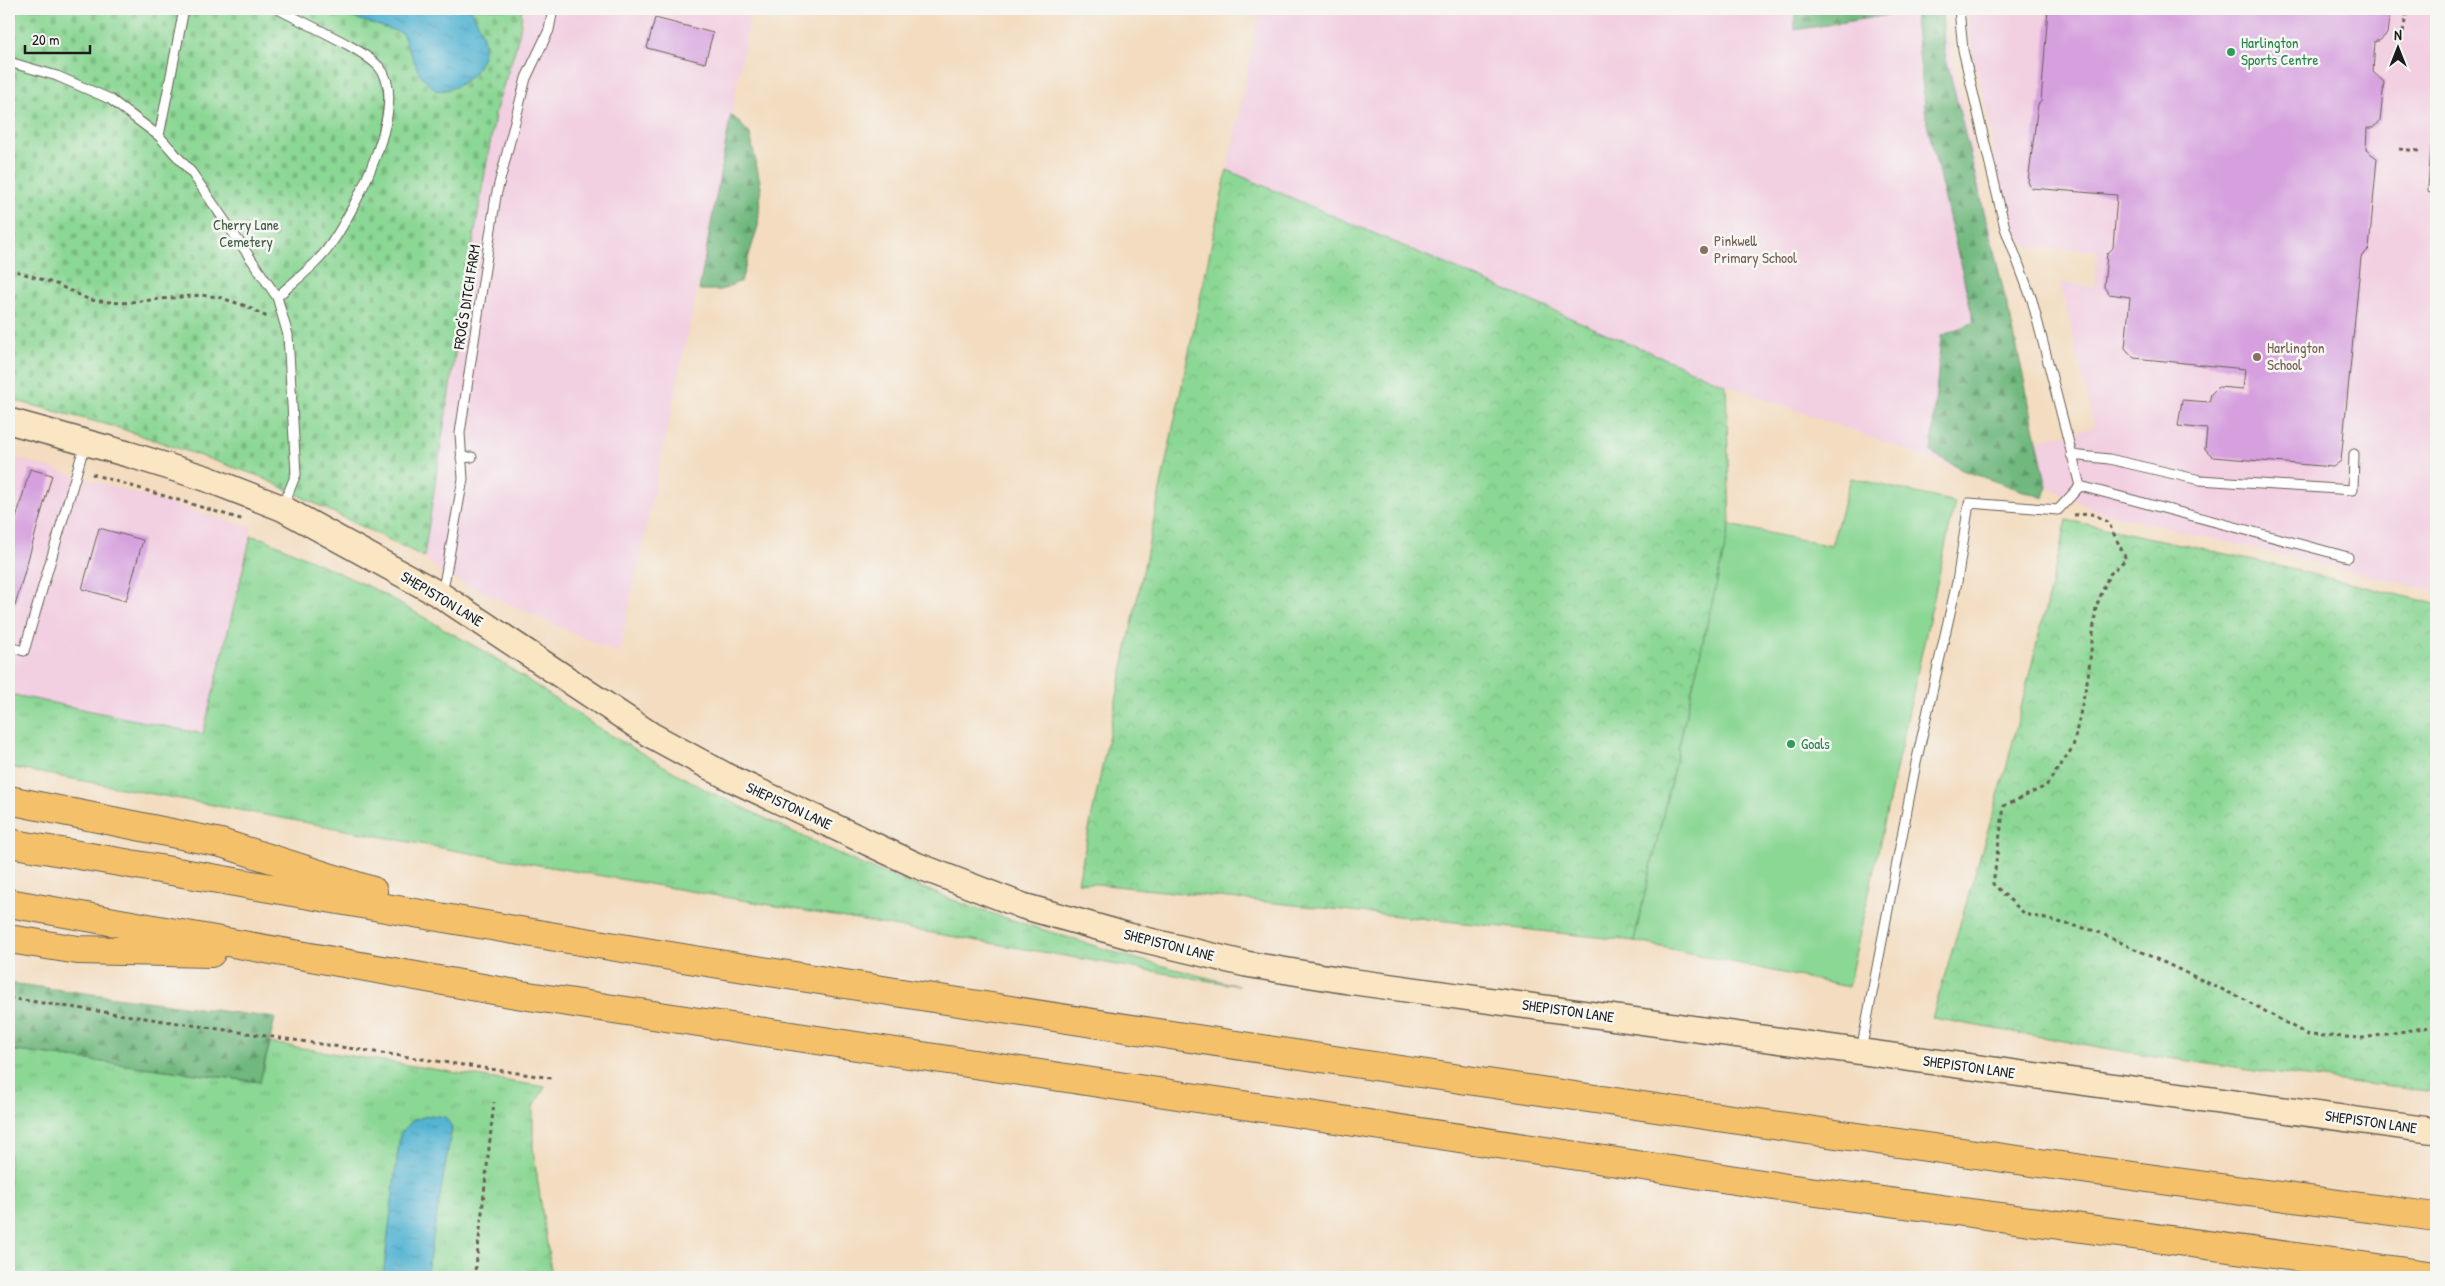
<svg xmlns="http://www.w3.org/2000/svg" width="2445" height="1286" font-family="'Patrick Hand',sans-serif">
  <defs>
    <pattern id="grass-tufts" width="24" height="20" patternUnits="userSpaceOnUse" patternTransform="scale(1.25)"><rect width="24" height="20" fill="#8bd794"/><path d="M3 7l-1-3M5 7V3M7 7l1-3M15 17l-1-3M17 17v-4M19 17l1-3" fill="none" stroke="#77b87f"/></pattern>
    <pattern id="forest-firs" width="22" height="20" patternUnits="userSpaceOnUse" patternTransform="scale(1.25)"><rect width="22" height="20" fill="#70b87e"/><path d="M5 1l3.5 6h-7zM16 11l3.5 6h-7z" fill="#5b9566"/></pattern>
    <pattern id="cemetery-stones" width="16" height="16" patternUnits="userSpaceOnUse" patternTransform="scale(1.25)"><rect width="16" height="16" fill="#8bd794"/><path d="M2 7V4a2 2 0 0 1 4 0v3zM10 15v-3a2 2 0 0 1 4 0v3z" fill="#77b87f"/></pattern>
    <pattern id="park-crowns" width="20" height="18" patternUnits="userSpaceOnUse" patternTransform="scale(1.25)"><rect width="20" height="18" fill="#8bd794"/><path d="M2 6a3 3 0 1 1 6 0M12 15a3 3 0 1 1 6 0" fill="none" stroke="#77b87f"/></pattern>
    <pattern id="water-ripples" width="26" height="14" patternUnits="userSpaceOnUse" patternTransform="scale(1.25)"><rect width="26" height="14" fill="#53b4d2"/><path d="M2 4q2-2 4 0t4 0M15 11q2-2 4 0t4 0" fill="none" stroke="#4492aa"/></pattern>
  </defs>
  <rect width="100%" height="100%" fill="#f6f6f2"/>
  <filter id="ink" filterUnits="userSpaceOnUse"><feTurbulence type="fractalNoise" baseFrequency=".02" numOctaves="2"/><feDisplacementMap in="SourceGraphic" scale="10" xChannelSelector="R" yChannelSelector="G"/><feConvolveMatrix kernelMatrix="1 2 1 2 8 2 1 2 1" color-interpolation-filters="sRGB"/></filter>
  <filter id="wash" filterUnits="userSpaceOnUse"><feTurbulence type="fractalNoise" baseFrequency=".0096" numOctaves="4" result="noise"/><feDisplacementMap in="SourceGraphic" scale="20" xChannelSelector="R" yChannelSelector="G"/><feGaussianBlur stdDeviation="1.12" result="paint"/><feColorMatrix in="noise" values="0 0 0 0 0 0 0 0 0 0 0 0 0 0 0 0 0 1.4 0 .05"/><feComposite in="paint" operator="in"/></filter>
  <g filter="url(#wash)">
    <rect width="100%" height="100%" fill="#f3dcbf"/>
    <!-- built -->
    <path fill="#f2cfe1" d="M521,9H751L709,234L619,654L442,573L424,557L458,324L499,92L523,22Z
      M1260,9H1941L2013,329L1962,470L1726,385L1227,170Z
      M1971,9H2436V592L2101,512L2047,487L2037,441L2094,427L2060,282L2094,287L2098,251L2031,247L2019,242L1997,171L1985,103L1972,51L1968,26Z
      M9,456L252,528L203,735L9,694Z"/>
    <!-- grass -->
    <path fill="url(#grass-tufts)" stroke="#547a58" d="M251,536L265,539L374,589L492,656L597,727L700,787L858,863L974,908L1133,958L1239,986L458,851L9,767V694L203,734Z
      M270,1043L545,1087L533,1107V1150L552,1277H9V1050L260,1082Z"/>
    <!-- forest -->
    <path fill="url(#forest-firs)" stroke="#466a4d" d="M1795,9H1942L1944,49L2013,329L2047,487L2044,498L1962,470L1931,452L1941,336L1974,322L1927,123L1914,11L1795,30Z
      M731,114L750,134L761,187L758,226L741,281L721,290H699Z
      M9,983L275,1018L260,1082L9,1050Z"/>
    <!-- cemetery -->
    <path fill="url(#cemetery-stones)" stroke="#547a58" d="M9,9H521C525,36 501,84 495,115C469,262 446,409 424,557L259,476L116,427L9,399Z"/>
    <!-- park -->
    <path fill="url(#park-crowns)" stroke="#547a58" d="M1227,170L1726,385L1730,525L1634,941L1078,882Z
      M2067,520L2254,560L2436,604V1092L2262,1072L2122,1051L1932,1018L2006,769Z"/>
    <!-- pitch -->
    <path fill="#8bd794" stroke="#547a58" d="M1851,478L1955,502L1848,987L1634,941L1730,525L1831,546Z"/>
    <!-- water -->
    <path fill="url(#water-ripples)" stroke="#386877" d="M344,9H471C477,22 485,34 484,49C483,71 456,94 435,90L419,73L402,33L351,17Z
      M431,1115L445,1117L452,1127L426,1277H383L400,1134L413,1120Z"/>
    <g id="blocks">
      <!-- building -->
      <path fill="#d6a0de" d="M2048,9H2390L2387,34L2379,41H2375L2373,72L2384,82L2380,122L2372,128H2367L2366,150L2377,158L2369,249L2361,257L2341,461L2333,467L2213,457L2205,449L2207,429L2178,426L2182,400L2209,402L2211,394L2218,387L2243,389L2245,369L2134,358L2125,348L2130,297L2109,294L2104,287L2107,254L2113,248L2117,195L2031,188L2028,182L2038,104L2041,102Z
        M655,18L713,33L705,63L647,48Z
        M30,469L52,475L15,606L9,605V544Z
        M99,528L143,540L126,601L82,589Z"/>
    </g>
  </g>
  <g filter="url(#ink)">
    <use href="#blocks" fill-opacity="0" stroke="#675f55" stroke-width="1"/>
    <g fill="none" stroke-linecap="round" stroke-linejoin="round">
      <!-- lane casing -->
      <g stroke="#675f55" stroke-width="11">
        <path id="lane" d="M1959,9L1963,50L2005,228L2032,300L2080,486
          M9,62L57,76L110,99L159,136L192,173L277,297L288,335L296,474L283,506
          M159,136L184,9
          M2436,147L2433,189H2436
          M277,297C294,281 319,263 331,244C354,211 410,104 380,68C363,48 303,23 278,9
          M2071,455L2109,459L2200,480L2353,490L2354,454
          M461,458L472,457
          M2080,486L2348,557
          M442,595L463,479L460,433L496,196L526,78L549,30L553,9
          M9,647L24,651L85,444
          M1861,1051L1916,763L1957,582L1969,503L2058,510L2080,486"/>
      </g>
      <!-- secondary casing -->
      <g stroke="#675f55" stroke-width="28">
        <path id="secondary" d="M9,421L131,455L205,478L282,508L442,596L651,735L730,778L916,865L1023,906L1129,936L1246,964L1348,981L2436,1131"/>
      </g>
      <!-- highway casing -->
      <g stroke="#675f55" stroke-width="30">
        <path id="highway" d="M9,800L221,843L373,891
          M9,843C260,886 511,931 763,971C1320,1060 1877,1143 2436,1217
          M9,903L522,995L1794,1189L2436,1276
          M9,939L78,950L211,953"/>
      </g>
      <!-- path -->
      <path stroke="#675f55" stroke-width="3" stroke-dasharray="4 4" stroke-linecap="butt" d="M2403,32L2407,9
        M2399,149L2420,151
        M9,269L56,284L90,300L121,303L201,295L218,297L246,306L267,317
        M92,474L244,520
        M2074,515L2093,514L2108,522L2126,559L2109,575L2096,607L2088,677L2073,747L2046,786L2004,806L1993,884L2025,914L2096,931L2245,1000L2308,1035L2363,1038L2436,1026
        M9,998L551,1078
        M471,1277L476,1267L494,1102"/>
      <!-- lane -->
      <use href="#lane" stroke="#fff" stroke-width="9"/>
      <!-- secondary -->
      <use href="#secondary" stroke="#fbe6c3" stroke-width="25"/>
      <!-- highway -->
      <use href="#highway" stroke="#f4c16a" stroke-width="28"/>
    </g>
  </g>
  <!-- markers -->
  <g fill="#2e9e5b" stroke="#f6f6f2" stroke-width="2">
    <circle cx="2231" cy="52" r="5"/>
    <circle cx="1791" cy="744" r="5"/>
  </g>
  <g fill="#8d6e63" stroke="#f6f6f2" stroke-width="2">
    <circle cx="1704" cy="250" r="5"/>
    <circle cx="2257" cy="357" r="5"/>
  </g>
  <g text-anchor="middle" stroke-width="5" stroke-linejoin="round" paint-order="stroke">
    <!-- leisure labels -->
    <g font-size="15" fill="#27864d" stroke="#f6f6f2" text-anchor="start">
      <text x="2241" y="48">Harlington<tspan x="2241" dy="17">Sports Centre</tspan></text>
      <text x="1801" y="749">Goals</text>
    </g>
    <!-- park labels -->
    <g font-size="15" fill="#435d46" stroke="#f6f6f2">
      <text x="246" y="230">Cherry Lane<tspan x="246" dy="17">Cemetery</tspan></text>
    </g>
    <!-- education labels -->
    <g font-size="15" fill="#785e54" stroke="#f6f6f2" text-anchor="start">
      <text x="1714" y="246">Pinkwell<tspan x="1714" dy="17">Primary School</tspan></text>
      <text x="2267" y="353">Harlington<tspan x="2267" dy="17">School</tspan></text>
    </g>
    <!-- street labels -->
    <g font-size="15" fill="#1c1c1c" stroke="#f6f6f2">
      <text transform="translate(467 297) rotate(-81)" y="5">FROG'S DITCH FARM</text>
      <text transform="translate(442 599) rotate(31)" y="5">SHEPISTON LANE</text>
      <text transform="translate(789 806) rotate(25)" y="5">SHEPISTON LANE</text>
      <text transform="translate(1169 945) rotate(14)" y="5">SHEPISTON LANE</text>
      <text transform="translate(1568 1011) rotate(8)" y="5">SHEPISTON LANE</text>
      <text transform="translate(1969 1067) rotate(8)" y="5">SHEPISTON LANE</text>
      <text transform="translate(2371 1122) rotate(8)" y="5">SHEPISTON LANE</text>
    </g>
  </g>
  <!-- margin -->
  <rect width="2445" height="1286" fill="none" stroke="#f6f6f2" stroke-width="30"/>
  <!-- north arrow -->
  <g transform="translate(2398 48)" stroke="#f6f6f2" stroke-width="4" paint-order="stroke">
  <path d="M0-4L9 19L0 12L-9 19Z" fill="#1c1c1c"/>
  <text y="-8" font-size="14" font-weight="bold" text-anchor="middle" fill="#1c1c1c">N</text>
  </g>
  <!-- scale -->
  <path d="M25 45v8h65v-8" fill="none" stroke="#1c1c1c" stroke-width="2.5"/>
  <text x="32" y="45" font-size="15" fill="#1c1c1c" stroke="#f6f6f2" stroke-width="4" paint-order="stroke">20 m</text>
</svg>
